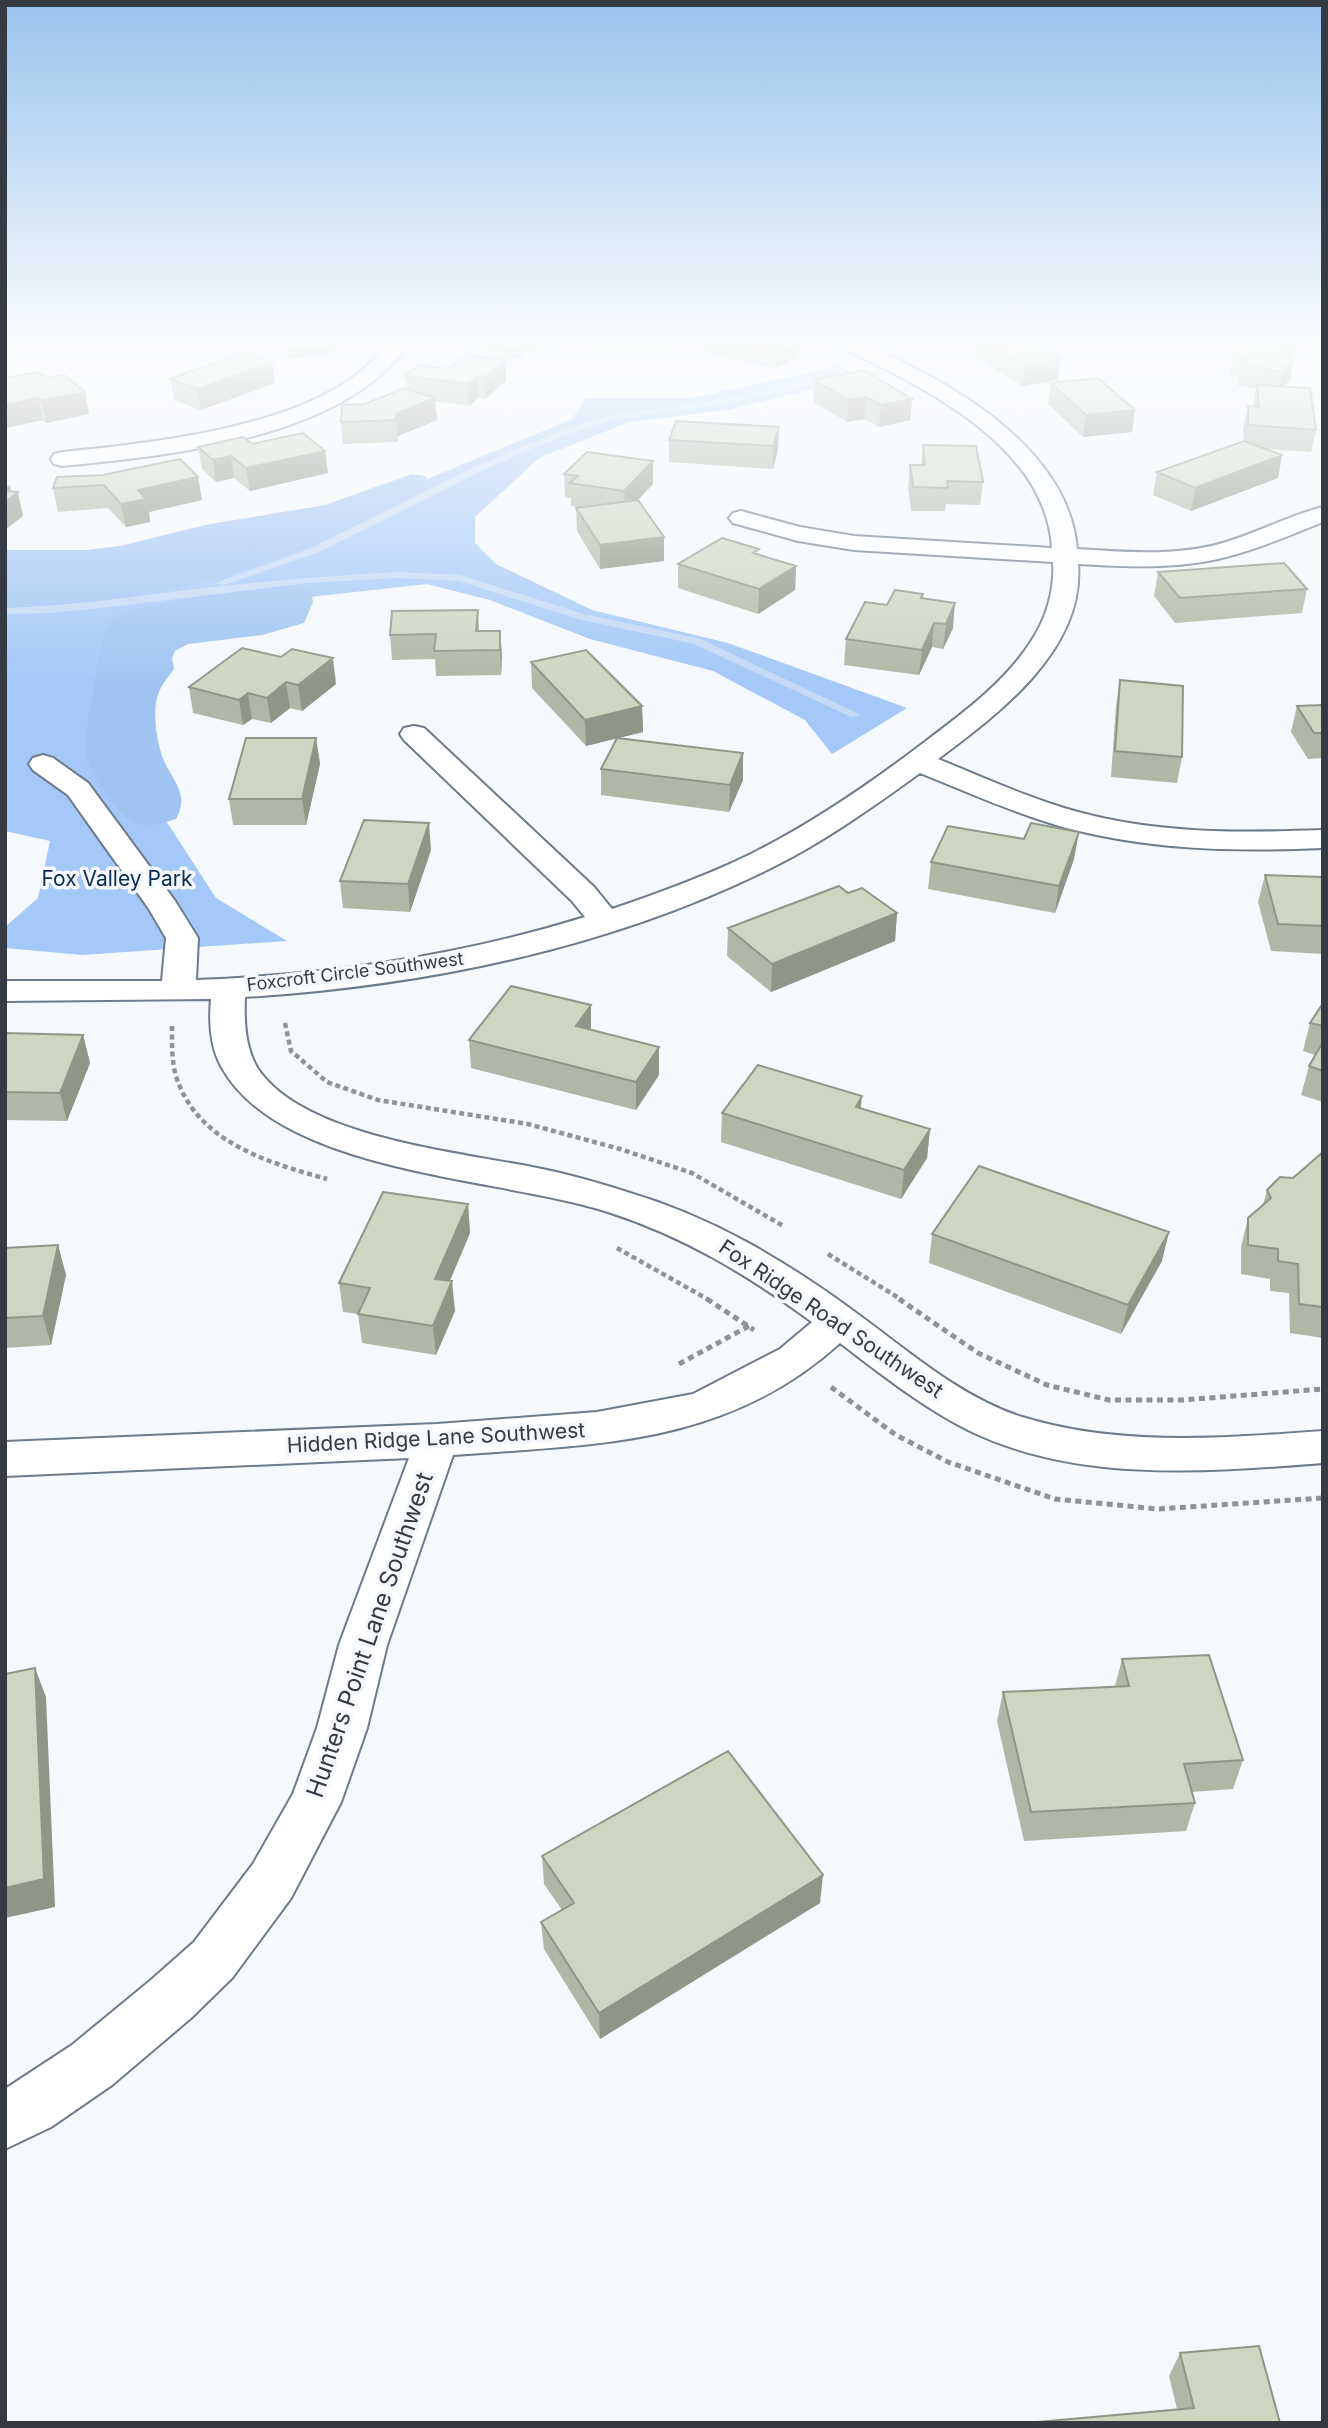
<svg xmlns="http://www.w3.org/2000/svg" width="1328" height="2428" font-family="Inter,sans-serif">
  <rect width="100%" height="100%" fill="#f5f8fc"/>
  <!-- green -->
  <path fill="#a4c8f7" d="M839,366L860,377L727,410L629,422L539,458L475,517V543L496,564L592,610L728,643L907,708L832,754L805,720L713,671L590,639L490,600L427,584L219,607L154,624L124,756L216,898L287,941L82,955L5,948V927L38,898L50,841L5,831V560L324,522L572,419L586,398H692Z"/>
  <!-- forest -->
  <path fill="#a0c4f2" d="M412,474L426,476L427,485L418,493C385,510 352,528 318,543C220,583 111,607 5,608V550H87L120,546L210,524L325,505Z
    M288,585L304,587L311,592L313,602L304,623L262,635L188,644L175,651L172,658L174,669C169,676 162,684 159,692C151,710 157,746 165,763C175,783 189,796 176,819L156,825H138L122,814L100,786L85,755L86,731L103,635L109,623L122,613L138,609L201,596Z"/>
  <g fill="none" stroke-linecap="round" stroke-linejoin="round">
    <!-- stream -->
    <path fill="#c3d9f5" fill-rule="evenodd" d="M836,374L840,377L839,379L728,404L612,420L568,434L485,469L317,553L224,585L215,583L309,549L479,465L562,430L611,415L728,398Z
      M398,572L460,575L584,614L701,639L861,715L851,717L694,644L578,619L459,581L398,578L307,583L119,606L50,613L5,614V608C70,606 132,597 196,589C263,581 330,576 398,572Z"/>
    <!-- minor casing -->
    <g stroke="#6e7b8c" stroke-width="4">
      <path id="minor" d="M387,345H408C341,440 169,455 62,466L54,464L51,459L54,454L62,452C150,443 297,428 365,368C373,361 380,353 387,345Z
        M841,345C874,344 892,356 920,371C989,407 1070,466 1077,549C1126,552 1179,557 1226,542C1259,532 1290,515 1323,507V522C1295,533 1266,546 1237,554C1185,570 1131,567 1078,564C1085,650 998,714 938,759C985,778 1030,799 1078,812C1158,834 1241,833 1323,830V848C1232,852 1144,850 1056,825C1009,811 965,791 920,773C873,807 825,841 773,867C611,948 425,986 245,997C244,1021 245,1048 258,1069C304,1137 457,1152 532,1167C564,1173 596,1182 627,1192C712,1217 784,1260 855,1312C906,1349 961,1398 1022,1417C1119,1447 1223,1438 1323,1431V1463C1206,1472 1076,1483 968,1430C922,1407 881,1374 840,1343C726,1446 598,1444 453,1455L387,1645L367,1728L341,1802L291,1898L232,1978L191,2018L112,2085L51,2127L5,2149V2089L72,2045L151,1980L194,1942L253,1864L293,1794L317,1728L339,1645L409,1458L5,1476V1442L437,1424L597,1412L693,1394L780,1349L812,1322C748,1275 683,1236 608,1212C501,1177 279,1174 221,1066C210,1046 209,1022 211,999L5,1001V981H162L166,938L149,909L68,795L33,770L29,764L33,758L43,755L53,758L88,783L175,901L198,938L196,980C327,975 459,956 585,917L572,901L404,740L400,734L404,728L414,726L424,728L594,887L612,909C659,893 706,876 751,854C813,823 871,783 926,741C963,713 1004,683 1030,643C1046,620 1055,590 1053,562L854,550L798,541L733,523L729,518L733,513L741,511L800,527L854,536L1052,548C1046,446 924,387 844,349Z"/>
    </g>
    <!-- path-far1 -->
    <path stroke="#8e9299" stroke-width="4.5" stroke-dasharray="5 3.5" stroke-linecap="butt" d="M285,1023L291,1051L327,1082L378,1100L528,1124L620,1149L692,1173L785,1227
      M172,1026C172,1047 171,1069 181,1089C206,1145 273,1164 327,1179
      M617,1248L709,1300
      M828,1254L902,1300"/>
    <!-- path -->
    <path stroke="#8e9299" stroke-width="5" stroke-dasharray="6 4.5" stroke-linecap="butt" d="M707,1299L754,1330
      M899,1299L978,1353L1047,1385L1109,1400H1183L1323,1389
      M679,1364L749,1326
      M831,1387L896,1435L948,1462L1055,1499L1158,1509L1323,1498"/>
    <!-- minor -->
    <use href="#minor" fill="#fff" fill-rule="evenodd"/>
  </g>
  <!-- wall -->
  <path fill="#afb8a6" d="M281,345H334L335,353L289,359Z
    M469,345H562L522,352V357L505,360L506,381L485,399L478,398L469,406L435,401L437,420L398,436V442L343,444L341,422L365,404L407,389L405,376L449,369L497,359L483,347L474,349Z
    M595,345H679V351H595Z
    M704,345H797V356L775,369L704,353Z
    M974,345H1038L1061,358L1058,380L1023,386L973,356Z
    M1294,345L1292,358H1294L1290,380L1284,387L1316,430L1311,452L1267,449L1282,455L1278,478L1191,511L1153,495L1157,472L1244,441L1243,428L1248,406L1253,407L1256,389L1238,386L1240,377L1229,375L1233,354Z
    M38,372L89,414L46,423L43,420L5,428Z
    M170,379L275,383L201,410L174,400Z
    M814,380L912,399L910,420L879,427L865,419L847,422L813,402Z
    M1051,383L1132,432L1083,437L1048,404Z
    M779,427L778,450L773,469L669,462V440Z
    M252,444L325,451L328,473L250,491L234,478L216,482L202,469L198,447Z
    M923,445L983,482L980,505L946,504L945,511H911L908,487L910,465H921Z
    M653,461V484L637,501L664,561L600,569L577,531L576,508L578,507L571,506V498L565,497L564,474Z
    M198,477L202,500L149,512L150,522L126,527L108,508L58,512L53,488Z
    M758,554L796,566L795,590L758,614L678,588V564Z
    M1158,572L1307,589L1302,613L1175,623L1154,596Z
    M923,594L922,598L953,628L943,649L932,647L919,675L844,665L846,639L887,605Z
    M500,631L502,656L501,675L436,676L435,659L392,660L390,635Z
    M242,648L336,684L302,711L290,708L271,723L252,719L243,725L193,713L189,687Z
    M531,662L642,706L643,732L618,738L743,780L729,812L601,795V769L617,738L586,746L532,688Z
    M1120,680L1182,757L1177,783L1111,777L1116,706Z
    M1323,705V758L1308,759L1291,732L1297,706Z
    M316,738L320,764L306,825H233L229,799Z
    M1024,839L1074,859L1055,913L928,889L931,862Z
    M431,850L410,912L343,908L340,881Z
    M1265,875L1323,877V954L1271,951L1258,902Z
    M848,893L897,913L895,941L771,992L727,956L728,928Z
    M1323,1003V1102L1301,1095L1309,1066L1315,1055L1303,1051L1310,1023Z
    M591,1005V1030L659,1047V1075L636,1110L471,1068L469,1040Z
    M5,1033L83,1035L90,1063L67,1121L5,1120Z
    M861,1108L930,1129L927,1158L901,1199L721,1142L722,1113Z
    M1323,1152V1338L1290,1333L1289,1293L1270,1291V1279L1241,1274V1247L1248,1218L1263,1205L1267,1190L1293,1178Z
    M468,1204L470,1233L450,1281L455,1311L436,1355L362,1343L358,1314L343,1312L339,1283Z
    M932,1234L1162,1261L1121,1334L929,1263Z
    M58,1245L66,1275L51,1345L5,1348V1248Z
    M1122,1659L1243,1760L1233,1789L1192,1792L1195,1803L1186,1831L1024,1841L997,1721L1003,1692L1115,1686Z
    M542,1856L820,1903L600,2039L544,1949L541,1922L562,1910L544,1884Z
    M1180,2353L1280,2423L1177,2409L1169,2376Z"/>
  <!-- shaded-wall -->
  <path fill="#8f9687" d="M287,345H334L335,353L289,359Z
    M474,345H483V347L474,349Z
    M499,345H562L522,352V357L505,360L506,381L485,399L484,378L500,361Z
    M780,345H797V356L775,369V348Z
    M1290,345H1294L1291,360L1281,356Z
    M1061,358L1058,380L1023,386L1025,365Z
    M1294,358L1290,380L1278,393L1283,372Z
    M272,362L275,383L201,410L198,389Z
    M477,377L478,398L469,406L468,384Z
    M85,392L89,414L46,423L41,401Z
    M866,397L865,419L847,422L848,400Z
    M38,398L43,420L5,428V405Z
    M435,398L437,420L398,436V442L396,414Z
    M912,399L910,420L879,427L881,405Z
    M1135,410L1132,432L1083,437L1086,415Z
    M779,427L778,450L773,469V446Z
    M325,451L328,473L250,491L246,468Z
    M1282,455L1278,478L1191,511L1195,488Z
    M231,456L234,478L216,482L213,460Z
    M653,461V484L625,514L624,491Z
    M198,477L202,500L149,512L150,522L126,527L121,504L138,490Z
    M10,485L12,496L18,492L23,516L5,530V488Z
    M664,537V561L600,569V545Z
    M796,566L795,590L758,614L759,589Z
    M955,603L953,628L943,649L946,624Z
    M478,610L479,635L476,631Z
    M934,623L932,647L919,675L922,650Z
    M500,631L502,656L501,675L500,650Z
    M333,658L336,684L302,711L298,685Z
    M286,682L290,708L271,723L267,698Z
    M248,693L252,719L243,725L239,700Z
    M642,706L643,732L586,746L585,720Z
    M316,738L320,764L306,825L302,799Z
    M743,753V780L729,812L730,785Z
    M429,823L431,850L410,912L408,884Z
    M1079,832L1074,859L1055,913L1059,886Z
    M897,913L895,941L771,992L772,964Z
    M591,1005V1033L576,1026Z
    M83,1035L90,1063L67,1121L60,1093Z
    M659,1047V1075L636,1110V1082Z
    M862,1096L859,1125L856,1107Z
    M930,1129L927,1158L901,1199L904,1170Z
    M468,1204L470,1233L438,1308L435,1279Z
    M1169,1232L1162,1261L1121,1334L1128,1305Z
    M58,1245L66,1275L51,1345L43,1316Z
    M452,1281L455,1311L436,1355L433,1326Z
    M35,1668L46,1697L55,1907L5,1918V1888Z
    M823,1875L820,1903L600,2039L599,2013Z"/>
  <!-- building -->
  <path fill="#ccd6c1" stroke="#8f9687" stroke-width="2" d="M763,345H780L775,348Z
    M992,345H1038L1061,358L1025,365Z
    M1241,345H1290L1281,356L1294,358L1283,372L1242,365L1249,357L1233,354Z
    M244,352L272,362L198,389L170,379Z
    M467,355L505,360L484,378L477,377L468,384L405,376L419,365L449,369Z
    M864,370L912,399L881,405L866,397L848,400L814,380Z
    M38,372L47,378L64,375L85,392L41,401L38,398L5,405V378Z
    M1098,378L1135,410L1086,415L1051,383Z
    M1257,385L1310,388L1316,430L1248,425V406L1259,407Z
    M404,388L435,398L396,414V420L341,422L342,405L365,404Z
    M676,421L779,427L773,446L669,440Z
    M303,433L325,451L246,468L231,456L213,460L198,447L243,437L252,444Z
    M1244,441L1282,455L1195,488L1157,472Z
    M923,445L976,446L983,482L947,481L948,488L913,487L910,465H925Z
    M587,452L653,461L624,491L570,483L578,476L564,474Z
    M180,459L198,477L138,490L146,499L121,504L104,485L53,488L57,477L103,475Z
    M5,491L18,492L5,502Z
    M638,500L664,537L600,545L576,508Z
    M722,538L759,549L753,553L796,566L759,589L678,564Z
    M1284,563L1307,589L1180,598L1158,572Z
    M895,590L923,594L921,598L955,603L946,624L934,623L922,650L846,639L865,602L887,605Z
    M478,610L476,631H500V650L434,651L436,634L390,635L392,611Z
    M242,648L281,657L292,649L333,658L298,685L286,682L267,698L248,693L239,700L189,687Z
    M586,650L642,706L585,720L531,662Z
    M1120,680L1183,686L1182,757L1115,751Z
    M1323,705V733H1314L1297,706Z
    M246,738H316L302,799H229Z
    M617,738L743,753L730,785L601,769Z
    M364,820L429,823L408,884L340,881Z
    M1031,823L1079,832L1059,886L931,862L948,826L1024,839Z
    M1265,875L1323,877V926L1278,924Z
    M839,886L848,893L862,888L897,913L772,964L728,928Z
    M511,986L591,1005L576,1026L659,1047L636,1082L469,1040Z
    M1323,1003V1026L1310,1023Z
    M5,1033L83,1035L60,1093L5,1092Z
    M1323,1042V1071L1309,1066Z
    M758,1065L862,1096L856,1107L930,1129L904,1170L722,1113Z
    M1323,1152V1307L1299,1304L1298,1264L1278,1261V1249L1248,1245V1218L1271,1198L1267,1190L1280,1177L1293,1178Z
    M979,1166L1169,1232L1128,1305L932,1234Z
    M383,1192L468,1204L435,1279L452,1281L433,1326L358,1314L370,1288L339,1283Z
    M58,1245L43,1316L5,1318V1248Z
    M1209,1655L1243,1760L1184,1764L1195,1803L1031,1812L1003,1692L1129,1686L1122,1659Z
    M35,1668L44,1879L5,1888V1674Z
    M728,1751L823,1875L599,2013L541,1922L574,1903L542,1856Z
    M1259,2346L1280,2423H1026L1194,2408L1180,2353Z"/>
  <!-- sky -->
  <linearGradient id="sky" x2="0" y2="1"><stop stop-color="#99c3ed"/><stop offset="0.5" stop-color="#fafcfe"/><stop offset="1" stop-color="#fafcfe" stop-opacity="0"/></linearGradient>
  <rect width="1328" height="685" fill="url(#sky)"/>
  <g text-anchor="middle" stroke-width="7" stroke-linejoin="round" paint-order="stroke">
    <!-- far-street labels -->
    <g font-size="18" fill="#363b43" stroke="#f5f8fc">
      <text transform="translate(355 972) rotate(-7)" y="6">Foxcroft Circle Southwest</text>
    </g>
    <!-- park labels -->
    <g font-size="21" fill="#082c56" stroke="#f5f8fc">
      <text x="117" y="886">Fox Valley Park</text>
    </g>
    <!-- street labels -->
    <g font-size="21" fill="#363b43" stroke="#f5f8fc">
      <text transform="translate(831 1319) rotate(34)" y="7">Fox Ridge Road Southwest</text>
      <text transform="translate(436 1438) rotate(-3)" y="7">Hidden Ridge Lane Southwest</text>
    </g>
    <!-- near-street labels -->
    <g font-size="24" fill="#363b43" stroke="#f5f8fc">
      <text transform="translate(370 1635) rotate(-71)" y="8">Hunters Point Lane Southwest</text>
    </g>
  </g>
  <!-- border -->
  <rect width="1328" height="2428" fill="none" stroke="#363b43" stroke-width="14"/>
</svg>
